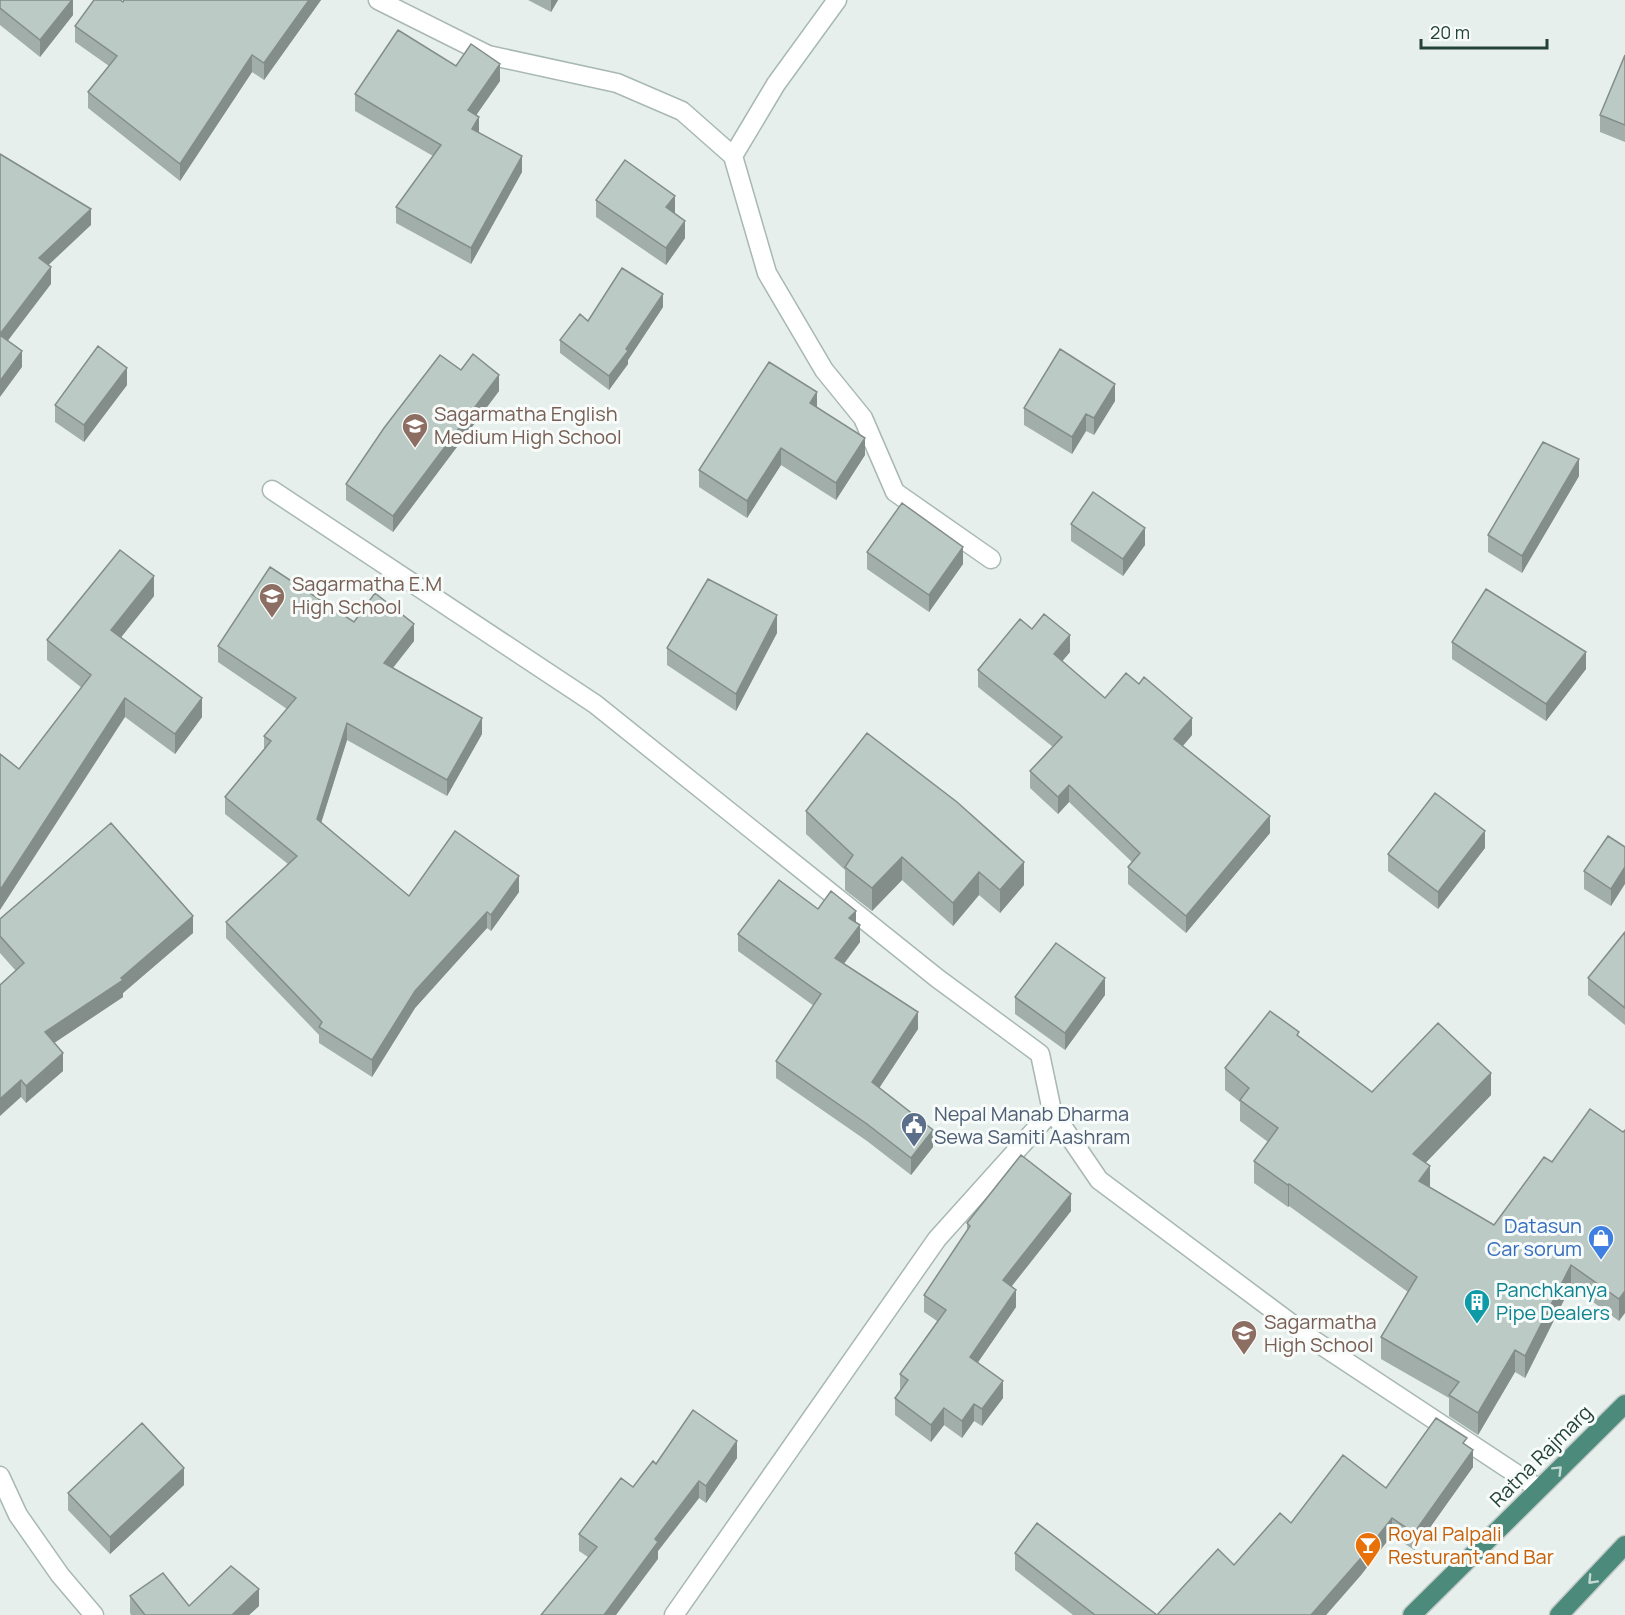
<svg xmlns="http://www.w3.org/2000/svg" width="1625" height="1615" font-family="Manrope,sans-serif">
  <rect width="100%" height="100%" fill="#e6efeb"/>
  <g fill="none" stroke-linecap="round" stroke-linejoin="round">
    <!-- minor casing -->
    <g stroke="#a8b8b2" stroke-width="21">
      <path id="minor" d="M378,0L488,55L617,83L682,111L733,156L767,273L824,370L863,418L895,492L991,559
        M733,156L776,84L837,0
        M272,490L595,704L937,978L1040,1054L1052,1111L937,1239L674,1615
        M1052,1111L1099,1180L1312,1339L1539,1489"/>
    </g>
    <!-- tertiary casing -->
    <g stroke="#a8b8b2" stroke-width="21">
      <path id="tertiary" d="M0,1476L18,1515L60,1575L94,1615"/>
    </g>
    <!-- trunk casing -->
    <g stroke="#c2cac8" stroke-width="21">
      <path id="trunk" d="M1412,1615L1625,1404
        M1559,1615L1625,1545"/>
    </g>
    <!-- minor -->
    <use href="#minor" stroke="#fff" stroke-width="18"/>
    <!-- tertiary -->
    <use href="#tertiary" stroke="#fff" stroke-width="18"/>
    <!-- trunk -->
    <use href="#trunk" stroke="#4c8a7c" stroke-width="18"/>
  </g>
  <!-- wall -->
  <path fill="#a1aea9" d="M0,0H73V15L40,57L0,25Z
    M321,0L264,80L252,72L180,181L88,108V92L109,66L75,42V26L123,2Z
    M528,0H558L551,12Z
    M1625,55V142L1600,132V115Z
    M456,66L500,81L476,115L479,133L522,172L471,264L396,223V207L433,156L355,111V94Z
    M596,200L675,213L685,238L666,265L596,217Z
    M663,307L628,360V364L609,390L560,353V340L588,321Z
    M461,370L499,391L393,532L346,500V484Z
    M127,385L84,442L55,422V405Z
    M1115,401L1094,435L1086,431L1072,454L1024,425V408Z
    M817,407L865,455L836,500L781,465L747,518L699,487V470Z
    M1579,476L1522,573L1488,552V535Z
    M1071,524L1145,545L1123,576L1071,541Z
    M867,552L963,564L929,612L867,569Z
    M154,596L121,637L202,717L175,754L125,717L19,769L82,688L47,660V640Z
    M354,622L414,641L393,668L482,734L447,796L347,740L321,823L409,896L519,892L491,931L487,928L415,1008L372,1077L319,1043V1035L226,938V922L288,864L225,814V797L264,749V736L287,709L218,662V646Z
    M1032,629L1070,652L1062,661L1105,698L1192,735L1183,746L1270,833L1186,933L1128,884V867L1132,862L1069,802L1058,814L1030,788V771L1053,747L978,687V670Z
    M777,633L736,711L667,665V648Z
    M1452,642L1586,669L1546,721L1452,659Z
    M806,811L1024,885L1000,913L979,895L953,926L902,880L872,911L845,890V870L806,834Z
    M1625,847L1611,906L1584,889V871Z
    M1485,848L1438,909L1388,871V854Z
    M818,909L856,923L860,942L844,964L918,1029L879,1088L933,1147L911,1175L867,1141L776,1078V1061L814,1006L738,951V934Z
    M0,919L193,933L123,993V997L54,1043L63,1071L26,1103L21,1097L16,971L0,953Z
    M1625,932V1025L1588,995V978Z
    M1105,995L1065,1050L1015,1014V997Z
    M1299,1036L1372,1092L1491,1095L1425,1163L1430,1188L1494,1225L1552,1162L1623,1132L1619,1321L1571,1286L1525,1378L1515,1372L1478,1435L1449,1416V1398L1381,1359V1337L1408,1292L1289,1206L1288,1207L1254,1183V1161L1268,1142L1240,1121V1102L1225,1090V1068Z
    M1071,1211L1012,1286L1016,1307L978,1362L1003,1398L982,1426L974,1421L962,1438L944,1425L931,1442L895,1415V1398L900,1391V1374L937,1321L924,1312V1295L967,1231V1223Z
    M1467,1446L1473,1467L1414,1550L1392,1535L1361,1575L1326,1615H1073L1015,1570V1553L1157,1615L1234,1565L1386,1488Z
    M737,1458L706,1503L699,1498L658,1551V1559L588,1557L579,1551V1534L633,1487Z
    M184,1485L110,1554L68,1510V1493Z
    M130,1596L189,1606H259L249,1615H131L130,1613Z"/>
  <!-- shaded-wall -->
  <path fill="#838d89" d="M72,0H73V15L40,57V40Z
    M309,0H321L264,80V63Z
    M551,0H558L551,12Z
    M252,55V72L180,181V164Z
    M500,64V81L468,127V110Z
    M479,117V133L472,129Z
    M522,156V172L471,264V248Z
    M675,196V213L666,224V207Z
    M91,209V225L39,274V258Z
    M685,221V238L666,265V248Z
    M51,267V284L0,351V334Z
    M663,294V307L628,360V364L609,390V376Z
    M22,351V367L0,397V381Z
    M127,368V385L84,442V425Z
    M499,375V391L393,532V516Z
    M1115,384V401L1094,435V418Z
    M817,392V409L810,403Z
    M1086,414V431L1072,454V437Z
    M865,438V455L836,500V483Z
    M781,448V465L747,518V501Z
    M1579,459V476L1522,573V556Z
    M1145,528V545L1123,576V559Z
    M963,547V564L929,612V595Z
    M154,576V596L111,650V630Z
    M777,615V633L736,711V694Z
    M414,624V641L384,679V663Z
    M1070,635V652L1054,671V654Z
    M1586,652V669L1546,721V704Z
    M125,698V717L0,910V890Z
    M202,698V717L175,754V734Z
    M482,718V734L447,796V780Z
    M1192,718V735L1174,756V739Z
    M347,723V740L317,836V819Z
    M1069,785V802L1058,814V797Z
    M1270,816V833L1186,933V916Z
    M1485,831V848L1438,909V892Z
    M902,857V880L872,911V888Z
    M1024,862V885L1000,913V890Z
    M1625,867V884L1611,906V889Z
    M979,872V895L953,926V903Z
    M519,876V892L491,931V915Z
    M856,911V928L849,918Z
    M487,912V928L415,1008L372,1077V1060L415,991Z
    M193,916V933L123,993V997L45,1049V1032L121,978Z
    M860,925V942L835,975V958Z
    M1105,978V995L1065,1050V1033Z
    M918,1012V1029L872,1099V1082Z
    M63,1053V1071L26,1103V1086Z
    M1491,1073V1095L1413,1176V1154Z
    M21,1080V1097L0,1116V1099Z
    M933,1130V1147L911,1175V1158Z
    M1430,1166V1188L1419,1181Z
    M1289,1184V1206L1288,1207V1185Z
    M1071,1194V1211L1003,1297V1280Z
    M1571,1265V1286L1525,1378V1356Z
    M1016,1290V1307L970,1374V1357Z
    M1625,1291V1313L1619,1321V1299Z
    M1515,1350V1372L1478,1435V1413Z
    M1003,1381V1398L982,1426V1409Z
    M974,1404V1421L962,1438V1421Z
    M944,1408V1425L931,1442V1425Z
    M737,1441V1458L706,1503V1486Z
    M1473,1450V1467L1414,1550V1533Z
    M184,1468V1485L110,1554V1537Z
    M699,1481V1498L658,1551V1559L616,1615H604L655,1539Z
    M1392,1518V1535L1361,1575L1326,1615H1311Z
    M259,1589V1606L249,1615H232Z"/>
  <!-- building -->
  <path fill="#bbcac4" stroke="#838d89" stroke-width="1.5" d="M0,0H72L40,40L0,8Z
    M94,0H120L123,2L124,0H309L264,63L252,55L180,164L88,92L117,56L75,26Z
    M398,30L456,66L471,44L500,64L468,110L479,117L472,129L522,156L471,248L396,207L441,145L355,94Z
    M1625,55V125L1600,115Z
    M0,154L91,209L39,258L51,267L0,334Z
    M625,160L675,196L666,207L685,221L666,248L596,200Z
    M622,268L663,294L626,349L628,351L609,376L560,340L580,314L588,321Z
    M0,335L22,351L0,381Z
    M98,346L127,368L84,425L55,405Z
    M1060,349L1115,384L1094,418L1086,414L1072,437L1024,408Z
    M473,354L499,375L393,516L346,484L384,428L440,355L461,370Z
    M769,362L817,392L810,403L865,438L836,483L781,448L747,501L699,470Z
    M1543,442L1579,459L1522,556L1488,535Z
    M1093,492L1145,528L1123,559L1071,524Z
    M902,503L963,547L929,595L867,552Z
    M120,550L154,576L111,630L202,698L175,734L125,698L0,890V754L19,769L91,675L47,640Z
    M270,567L354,622L375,593L414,624L384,663L482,718L447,780L347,723L317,819L409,896L455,831L519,876L491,915L487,912L415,991L372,1060L319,1027L322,1022L226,922L297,856L225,797L271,741L264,736L296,698L218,646Z
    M708,579L777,615L736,694L667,648Z
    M1486,589L1586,652L1546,704L1452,642Z
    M1044,614L1070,635L1054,654L1105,698L1126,673L1139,684L1144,677L1192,718L1174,739L1270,816L1186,916L1128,867L1140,853L1069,785L1058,797L1030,771L1062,737L978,670L1020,619L1032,629Z
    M867,733L957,802L1024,862L1000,890L979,872L953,903L902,857L872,888L845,867L853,855L806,811Z
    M1435,793L1485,831L1438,892L1388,854Z
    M111,823L193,916L121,978L123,980L45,1032L63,1053L26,1086L21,1080L0,1099V985L24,963L0,936V919Z
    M1608,836L1625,847V867L1611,889L1584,871Z
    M779,880L818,909L831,891L856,911L849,918L860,925L835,958L918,1012L872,1082L933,1130L911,1158L867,1124L776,1061L821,994L738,934Z
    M1625,932V1008L1588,978Z
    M1056,943L1105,978L1065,1033L1015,997Z
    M1270,1011L1299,1032L1297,1035L1372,1092L1438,1023L1491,1073L1413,1154L1430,1166L1419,1181L1494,1225L1544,1157L1552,1162L1590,1109L1623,1132L1625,1130V1291L1619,1299L1571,1265L1525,1356L1515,1350L1478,1413L1449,1395L1459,1382L1381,1337L1417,1277L1289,1184L1288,1185L1254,1161L1278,1128L1240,1100L1249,1088L1225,1068Z
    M1021,1155L1071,1194L1003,1280L1016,1290L970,1357L1003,1381L982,1409L974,1404L962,1421L944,1408L931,1425L895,1398L908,1380L900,1374L946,1310L924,1295L970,1226L967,1223Z
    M693,1410L737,1441L706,1486L699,1481L655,1539L658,1542L604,1615H541L597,1547L579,1534L621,1478L633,1487L653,1461L656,1464Z
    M1436,1418L1467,1438L1463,1443L1473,1450L1414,1533L1392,1518L1361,1558L1311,1615H1095L1015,1553L1037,1523L1157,1615L1218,1549L1234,1565L1280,1513L1291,1523L1343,1455L1386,1488Z
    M142,1423L184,1468L110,1537L68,1493Z
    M231,1566L259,1589L232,1615H145L130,1596L163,1573L189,1606Z"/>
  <!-- one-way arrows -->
  <defs><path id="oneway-chevron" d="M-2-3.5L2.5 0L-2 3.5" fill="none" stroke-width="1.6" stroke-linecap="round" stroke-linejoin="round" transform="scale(1.5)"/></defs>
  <g stroke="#c4d9d4">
    <use href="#oneway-chevron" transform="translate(1558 1470) rotate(-45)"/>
    <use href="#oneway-chevron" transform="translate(1592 1580) rotate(133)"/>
  </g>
  <!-- icons -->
  <defs>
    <g id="school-pin" transform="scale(1.35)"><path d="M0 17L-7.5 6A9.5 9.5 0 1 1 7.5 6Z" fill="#8d6e63" stroke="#f7fbf9"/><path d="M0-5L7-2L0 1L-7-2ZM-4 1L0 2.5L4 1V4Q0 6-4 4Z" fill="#fff"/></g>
    <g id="civic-pin" transform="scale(1.35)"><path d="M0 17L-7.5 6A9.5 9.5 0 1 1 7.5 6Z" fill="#5c6f8a" stroke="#f7fbf9"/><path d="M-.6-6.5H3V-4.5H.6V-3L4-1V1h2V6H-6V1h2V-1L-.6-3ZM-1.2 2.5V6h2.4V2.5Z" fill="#fff"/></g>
    <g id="shop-pin" transform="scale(1.35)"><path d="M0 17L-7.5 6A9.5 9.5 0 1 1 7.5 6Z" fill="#3f7fe0" stroke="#f7fbf9"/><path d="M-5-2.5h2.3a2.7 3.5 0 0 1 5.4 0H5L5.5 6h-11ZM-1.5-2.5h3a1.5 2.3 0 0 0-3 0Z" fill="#fff"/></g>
    <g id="building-pin" transform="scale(1.35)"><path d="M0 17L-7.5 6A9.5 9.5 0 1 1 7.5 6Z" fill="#0f9aa8" stroke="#f7fbf9"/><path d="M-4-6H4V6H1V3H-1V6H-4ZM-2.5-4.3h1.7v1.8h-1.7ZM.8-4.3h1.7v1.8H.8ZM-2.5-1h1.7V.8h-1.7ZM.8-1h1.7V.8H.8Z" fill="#fff"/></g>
    <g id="bar-pin" transform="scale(1.35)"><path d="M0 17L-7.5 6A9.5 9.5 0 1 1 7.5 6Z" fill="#e8710a" stroke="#f7fbf9"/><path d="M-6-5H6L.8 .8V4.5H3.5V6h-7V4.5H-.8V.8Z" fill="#fff"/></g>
  </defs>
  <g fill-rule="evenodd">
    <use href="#school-pin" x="415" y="426"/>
    <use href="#school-pin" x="272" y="596"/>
    <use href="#civic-pin" x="914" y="1125"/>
    <use href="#shop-pin" x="1601" y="1238"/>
    <use href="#building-pin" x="1477" y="1302"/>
    <use href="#school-pin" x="1244" y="1333"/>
    <use href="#bar-pin" x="1368" y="1545"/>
  </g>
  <g text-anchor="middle" stroke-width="6" stroke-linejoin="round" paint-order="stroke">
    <!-- education labels -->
    <g font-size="20" fill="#785e54" stroke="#f7fbf9" text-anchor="start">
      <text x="434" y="421">Sagarmatha English<tspan x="434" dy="23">Medium High School</tspan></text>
      <text x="292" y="591">Sagarmatha E.M<tspan x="292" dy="23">High School</tspan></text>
      <text x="1264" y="1329">Sagarmatha<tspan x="1264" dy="23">High School</tspan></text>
    </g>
    <!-- service labels -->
    <g font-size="20" fill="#4e5e75" stroke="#f7fbf9" text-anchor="start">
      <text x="934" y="1121">Nepal Manab Dharma<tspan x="934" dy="23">Sewa Samiti Aashram</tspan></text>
    </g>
    <!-- shop labels -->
    <g font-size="20" fill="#366cbe" stroke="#f7fbf9" text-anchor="end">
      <text x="1582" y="1233">Datasun<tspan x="1582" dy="23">Car sorum</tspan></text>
    </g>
    <!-- culture labels -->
    <g font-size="20" fill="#0d838f" stroke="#f7fbf9" text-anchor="start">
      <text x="1496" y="1297">Panchkanya<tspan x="1496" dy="23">Pipe Dealers</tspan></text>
    </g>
    <!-- street labels -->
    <g font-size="20" fill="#24423a" stroke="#f7fbf9">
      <text transform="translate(1541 1456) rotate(-45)" y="7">Ratna Rajmarg</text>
    </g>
    <!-- food labels -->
    <g font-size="20" fill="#c56008" stroke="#f7fbf9" text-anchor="start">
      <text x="1388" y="1541">Royal Palpali<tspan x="1388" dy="23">Resturant and Bar</tspan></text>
    </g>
  </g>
  <!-- scale -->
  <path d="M1421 39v9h126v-9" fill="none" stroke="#24423a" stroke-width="3"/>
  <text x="1430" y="39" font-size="18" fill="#24423a" stroke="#f7fbf9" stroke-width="4.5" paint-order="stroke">20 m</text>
</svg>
